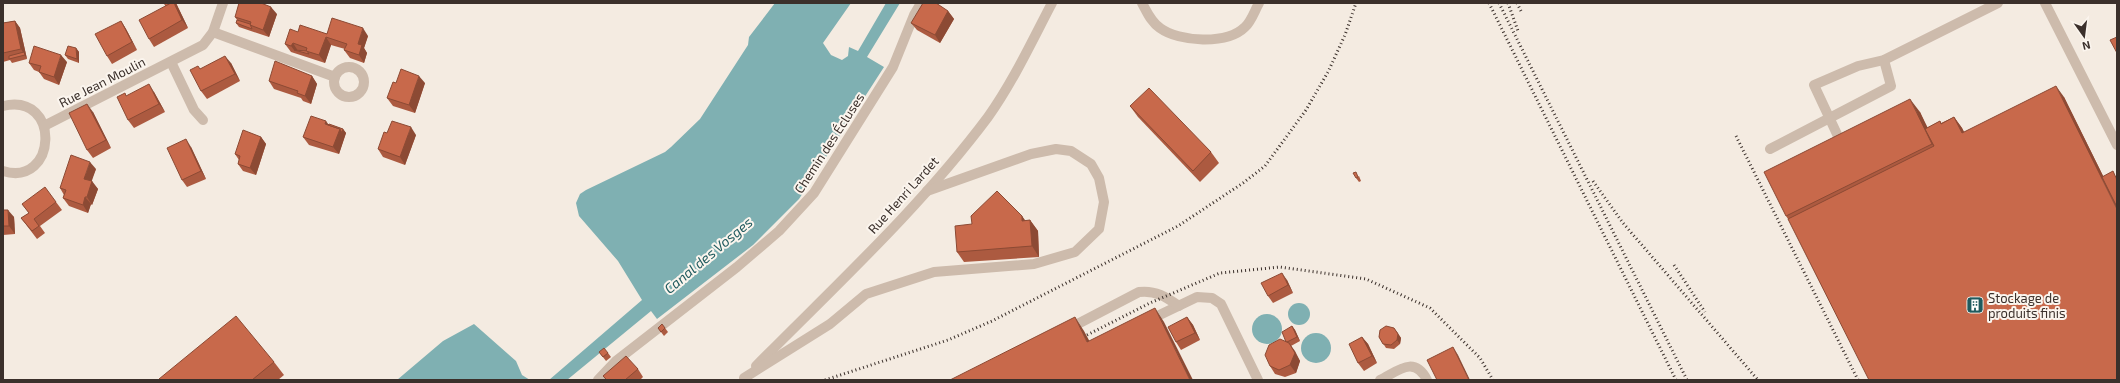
<svg xmlns="http://www.w3.org/2000/svg" width="2120" height="383" font-family="'Exo 2',sans-serif">
<style>
.water{fill:#7fb0b2}
.lines{fill:none;stroke-linecap:round;stroke-linejoin:round}
.minor{stroke:#cdbbac;stroke-width:10}
.rail{stroke:#3b302b;stroke-width:3;stroke-dasharray:1 3;stroke-linecap:butt}
.wall{fill:#ac5a40}
.shaded-wall{fill:#8c4a34}
.building{fill:#c8694b;stroke:#8c4a34}
.labels{text-anchor:middle;dominant-baseline:central;stroke-width:4;stroke-linejoin:round;paint-order:stroke}
.street-label{font-size:13px;fill:#3b302b;stroke:#fbf5ee}
.poi-label{font-size:13px;fill:#3b302b;stroke:#fbf5ee;text-anchor:start}
.water-label{font-size:14px;font-style:italic;fill:#1f5a5e;stroke:#fbf5ee}
</style>
<rect width="100%" height="100%" fill="#f4ebe1"/>
<g class="water">
<path d="M775 3H851L823 43 831 55 842 60 848 56 849 47 858 51 886 3H900L867 57 884 67 799 199 753 245 657 319 651 311 567 380H549L642 300 618 261 579 216 576 203 580 194 586 190 665 152 671 147 700 119 748 45 749 37Z"/>
<circle cx="1299" cy="314" r="11"/>
<circle cx="1267" cy="329" r="15"/>
<path d="M474 324 516 361 522 375 530 380H397L443 341Z"/>
<circle cx="1316" cy="348" r="15"/>
</g>
<g class="lines">
<g class="minor">
<path d="M1142 3C1147 12 1151 22 1160 28 1179 42 1227 45 1245 27 1251 22 1255 10 1259 3"/>
<path d="M2045 3 2117 145"/>
<path d="M213 32 335 77"/>
<path d="M171 62 194 110 203 120"/>
<circle cx="349" cy="82" r="15"/>
<path d="M3 106C62 92 57 188 3 171"/>
<path d="M44 126 203 45 213 32 223 3"/>
<path d="M1843 147 1814 85 1858 66 1884 60 1998 3"/>
<path d="M1770 149 1891 86 1884 60"/>
<path d="M1147 321 1197 297 1212 298 1221 304 1258 380"/>
<path d="M1068 329 1139 292C1156 290 1166 297 1179 306"/>
<path d="M756 366C836 285 920 208 988 117 1013 82 1032 41 1052 3"/>
<path d="M744 378 830 324 866 294 934 272 1034 264 1075 252 1099 229 1104 202 1099 178 1091 164 1071 151 1056 149 1031 154 927 191"/>
<path d="M598 380 616 361 737 267 779 231 814 193 893 67 914 15 921 3"/>
<path d="M1380 380C1398 371 1414 355 1427 380"/>
</g>
<g class="rail">
<path d="M1489 3 1676 380"/>
<path d="M1499 3 1687 380"/>
<path d="M1508 3 1518 31"/>
<path d="M1517 3 1521 11"/>
<path d="M1736 136 1858 380"/>
<path d="M1593 181 1623 223 1758 380"/>
<path d="M1674 265 1705 312"/>
<path d="M1087 335 1150 303 1220 273 1280 267 1366 279 1430 308 1480 358 1493 380"/>
<path d="M825 380 948 340 992 321 1178 226 1243 183 1265 166 1306 110 1328 72 1345 35 1356 3"/>
</g>
</g>
<g class="wall">
<path d="M176 3 188 28 154 47 149 39Z"/>
<path d="M948 11 954 19 940 43 917 30 911 23Z"/>
<path d="M277 14 269 37 239 27 236 23 237 20 235 17Z"/>
<path d="M15 21 20 28 27 59 12 63 10 60 3 62V23Z"/>
<path d="M121 21 126 29 137 50 112 64 107 56Z"/>
<path d="M298 32 368 36 364 48 367 53 364 63 350 58 344 50 345 49 331 45 325 63 291 52 285 44Z"/>
<path d="M76 48 79 52V63L68 59 65 55Z"/>
<path d="M67 62 59 85 44 79 39 72 34 70 29 63Z"/>
<path d="M231 63 240 81 207 99 201 91 200 69Z"/>
<path d="M312 76 317 84 311 104 303 101 301 98 274 89 269 81Z"/>
<path d="M396 83H425L415 113 393 106 387 98Z"/>
<path d="M154 92 165 112 134 128 128 120 127 96Z"/>
<path d="M2064 97 2103 176 2117 177 1788 219 1786 216 1920 112 1927 128 1940 121 1941 123 1954 117 1962 128 1964 132Z"/>
<path d="M1130 106 1211 152 1219 163 1200 182 1138 117Z"/>
<path d="M93 112 111 148 93 158 87 150Z"/>
<path d="M329 124 343 129 346 133 339 154 309 145 303 137Z"/>
<path d="M387 133 416 135 405 165 383 157 378 149Z"/>
<path d="M261 137 266 144 256 175 243 171 238 164 239 160 235 154Z"/>
<path d="M191 147 206 179 187 187 182 180Z"/>
<path d="M96 169 91 181 98 189 92 205 91 204 88 213 69 206 63 198 64 195 60 188Z"/>
<path d="M1359 176 1361 181 1359 182 1356 178Z"/>
<path d="M56 202 62 210 40 226 45 233 37 239 21 218 29 213 22 204Z"/>
<path d="M3 210 14 217 15 234 3 235Z"/>
<path d="M1022 216 1025 221 1030 220 1038 231 1039 257 964 262 957 252 972 224Z"/>
<path d="M1287 280 1293 293 1273 303 1268 296Z"/>
<path d="M1187 317 1193 325 1200 340 1181 350 1176 342Z"/>
<path d="M1292 326 1295 330 1300 341 1291 346 1300 361 1296 373 1285 377 1275 374 1270 366 1286 342Z"/>
<path d="M658 328H665L668 332 664 336Z"/>
<path d="M1397 332 1401 338 1400 344 1394 349 1386 348 1379 337Z"/>
<path d="M1362 337 1368 344 1377 363 1364 371 1358 363Z"/>
<path d="M599 352 608 353 611 357 606 361Z"/>
<path d="M274 362 284 375 278 380H160Z"/>
<path d="M638 369 643 377 640 380H606L603 376Z"/>
</g>
<g class="shaded-wall">
<path d="M174 3H176L188 28 182 20Z"/>
<path d="M271 7 277 14 269 37 263 30Z"/>
<path d="M948 11 954 19 940 43 935 35Z"/>
<path d="M15 21 20 28 27 59 21 49Z"/>
<path d="M121 21 126 29 137 50 132 42Z"/>
<path d="M363 28 368 36 364 48 367 53 364 63 359 55 358 44Z"/>
<path d="M326 37 331 45 325 63 319 55Z"/>
<path d="M293 43 298 51 294 50 291 46Z"/>
<path d="M76 48 79 52V63L77 59Z"/>
<path d="M61 55 67 62 59 85 54 77Z"/>
<path d="M225 56 231 63 240 81 235 74Z"/>
<path d="M312 76 317 84 311 104 305 96Z"/>
<path d="M419 76 425 83 415 113 409 105Z"/>
<path d="M149 84 154 92 165 112 159 104Z"/>
<path d="M2056 86 2064 97 2117 204V209Z"/>
<path d="M1910 99 1920 112 1942 157 1932 144Z"/>
<path d="M87 104 93 112 111 148 106 140Z"/>
<path d="M1954 117 1962 128 1970 144 1962 133Z"/>
<path d="M326 121 331 128 325 124Z"/>
<path d="M411 127 416 135 405 165 400 157Z"/>
<path d="M340 129H343L346 133 339 154 333 147Z"/>
<path d="M261 137 266 144 256 175 250 168Z"/>
<path d="M186 139 191 147 206 179 201 171Z"/>
<path d="M90 162 96 169 90 186 84 179Z"/>
<path d="M92 181 98 189 92 205 87 197Z"/>
<path d="M85 197 91 204 88 213 83 205Z"/>
<path d="M8 210 14 217 15 234 9 226Z"/>
<path d="M1022 216 1030 227 1022 221Z"/>
<path d="M1030 220 1038 231 1039 257 1032 246Z"/>
<path d="M1282 273 1287 280 1293 293 1288 285Z"/>
<path d="M1155 308 1164 322 1193 380H1190Z"/>
<path d="M1075 317 1084 331 1097 355 1087 342Z"/>
<path d="M1187 317 1193 325 1200 340 1195 333Z"/>
<path d="M1292 326 1295 330 1300 341 1297 337Z"/>
<path d="M1394 328 1401 338 1400 344 1397 340Z"/>
<path d="M1362 337 1368 344 1377 363 1372 356Z"/>
<path d="M1289 343 1295 351 1300 361 1296 373 1290 365Z"/>
<path d="M1453 347 1458 355 1470 380H1469Z"/>
</g>
<g class="building">
<path d="M164 3H171L166 6Z"/>
<path d="M171 3H174L182 20 149 39 139 20Z"/>
<path d="M239 3H261L271 7 263 30 250 25 251 22 235 17Z"/>
<path d="M923 3H936L948 11 935 35 911 23Z"/>
<path d="M332 18 363 28 358 44 362 45 359 55 344 50 347 44 326 37 319 55 306 51 307 48 293 43 291 46 285 44 290 29 298 32 300 25 327 34Z"/>
<path d="M237 20 250 24 252 29 236 23Z"/>
<path d="M15 21 21 49 3 53V23Z"/>
<path d="M121 21 132 42 107 56 95 34Z"/>
<path d="M2117 37V53L2110 40Z"/>
<path d="M34 46 61 55 54 77 39 72 41 66 29 63Z"/>
<path d="M68 46 76 48 77 59 65 55Z"/>
<path d="M294 50 307 51 309 54Z"/>
<path d="M24 52 25 55 9 59V56Z"/>
<path d="M225 56 235 74 201 91 190 70 198 66 200 69Z"/>
<path d="M275 61 312 76 305 96 297 93 298 91 269 81Z"/>
<path d="M401 69 419 76 409 105 387 98 393 82 396 83Z"/>
<path d="M149 84 159 104 128 120 117 97 125 93 126 96Z"/>
<path d="M2056 86 2117 209V380H1869L1788 219 1934 146 1925 129 1940 121 1941 124 1954 117 1962 133Z"/>
<path d="M1149 88 1211 152 1193 171 1130 106Z"/>
<path d="M1910 99 1932 144 1786 216 1764 172Z"/>
<path d="M87 104 106 140 87 150 69 113Z"/>
<path d="M311 116 326 121 325 124 340 129 333 147 303 137Z"/>
<path d="M392 121 411 127 400 157 378 149 384 132 387 133Z"/>
<path d="M329 124 343 129 342 133 340 129 328 125Z"/>
<path d="M243 130 261 137 250 168 238 164 240 156 235 154Z"/>
<path d="M186 139 201 171 182 180 167 148Z"/>
<path d="M71 155 90 162 84 179 92 181 87 197H85L83 205 63 198 66 190 60 188Z"/>
<path d="M2113 171 2117 180V207L2102 177Z"/>
<path d="M1356 172 1358 177 1356 178 1353 173Z"/>
<path d="M45 187 56 202 34 219 39 226 32 231 21 218 29 213 22 204Z"/>
<path d="M997 191 1022 216V221L1030 220 1032 246 957 252 955 226 972 224 971 216Z"/>
<path d="M3 210H8L9 226H3Z"/>
<path d="M1282 273 1288 285 1268 296 1261 283Z"/>
<path d="M1155 308 1190 380H950L1075 317 1087 342Z"/>
<path d="M236 316 274 362 252 380H160L159 379Z"/>
<path d="M1187 317 1195 333 1176 342 1168 327Z"/>
<path d="M662 324 665 328 661 332 658 328Z"/>
<path d="M1292 326 1297 337 1287 342H1286L1282 332Z"/>
<path d="M1386 326 1394 328 1398 334 1397 340 1391 345 1383 344 1379 337 1380 330Z"/>
<path d="M1362 337 1372 356 1358 363 1349 344Z"/>
<path d="M1280 339 1289 343 1295 353 1290 365 1279 370 1270 366 1265 355 1269 345Z"/>
<path d="M1453 347 1469 380H1437L1427 360Z"/>
<path d="M604 348 608 353 603 357 599 352Z"/>
<path d="M626 356 638 369 625 380H607L603 376Z"/>
</g>
<defs>
<g id="building-square" transform="scale(0.9)"><rect x="-9" y="-9" width="18" height="18" rx="4" fill="#1f5a5e" stroke="#fbf5ee"/><path d="M-4-6H4V6H1V3H-1V6H-4ZM-2.5-4.3h1.7v1.8h-1.7ZM.8-4.3h1.7v1.8H.8ZM-2.5-1h1.7V.8h-1.7ZM.8-1h1.7V.8H.8Z" fill="#fff"/></g>
</defs>
<g fill-rule="evenodd">
<use href="#building-square" x="1975" y="305"/>
</g>
<g class="labels">
<g class="street-label">
<text transform="translate(102 82) rotate(-27)">Rue Jean Moulin</text>
<text transform="translate(829 143) rotate(-57)">Chemin des Écluses</text>
<text transform="translate(903 195) rotate(-48)">Rue Henri Lardet</text>
</g>
<g class="poi-label">
<text x="1988" y="298">Stockage de<tspan x="1988" dy="15">produits finis</tspan></text>
</g>
<g class="water-label">
<text transform="translate(708 255) rotate(-40)">Canal des Vosges</text>
</g>
</g>
<rect width="2120" height="383" fill="none" stroke="#3b302b" stroke-width="8"/>
<g transform="translate(2084 36) rotate(166)" stroke="#fbf5ee" stroke-width="3" paint-order="stroke">
<path d="M0-3L7 15L0 10L-7 15Z" fill="#3b302b"/>
<text y="-6" font-size="11" font-weight="bold" text-anchor="middle" fill="#3b302b">N</text>
</g>
</svg>
